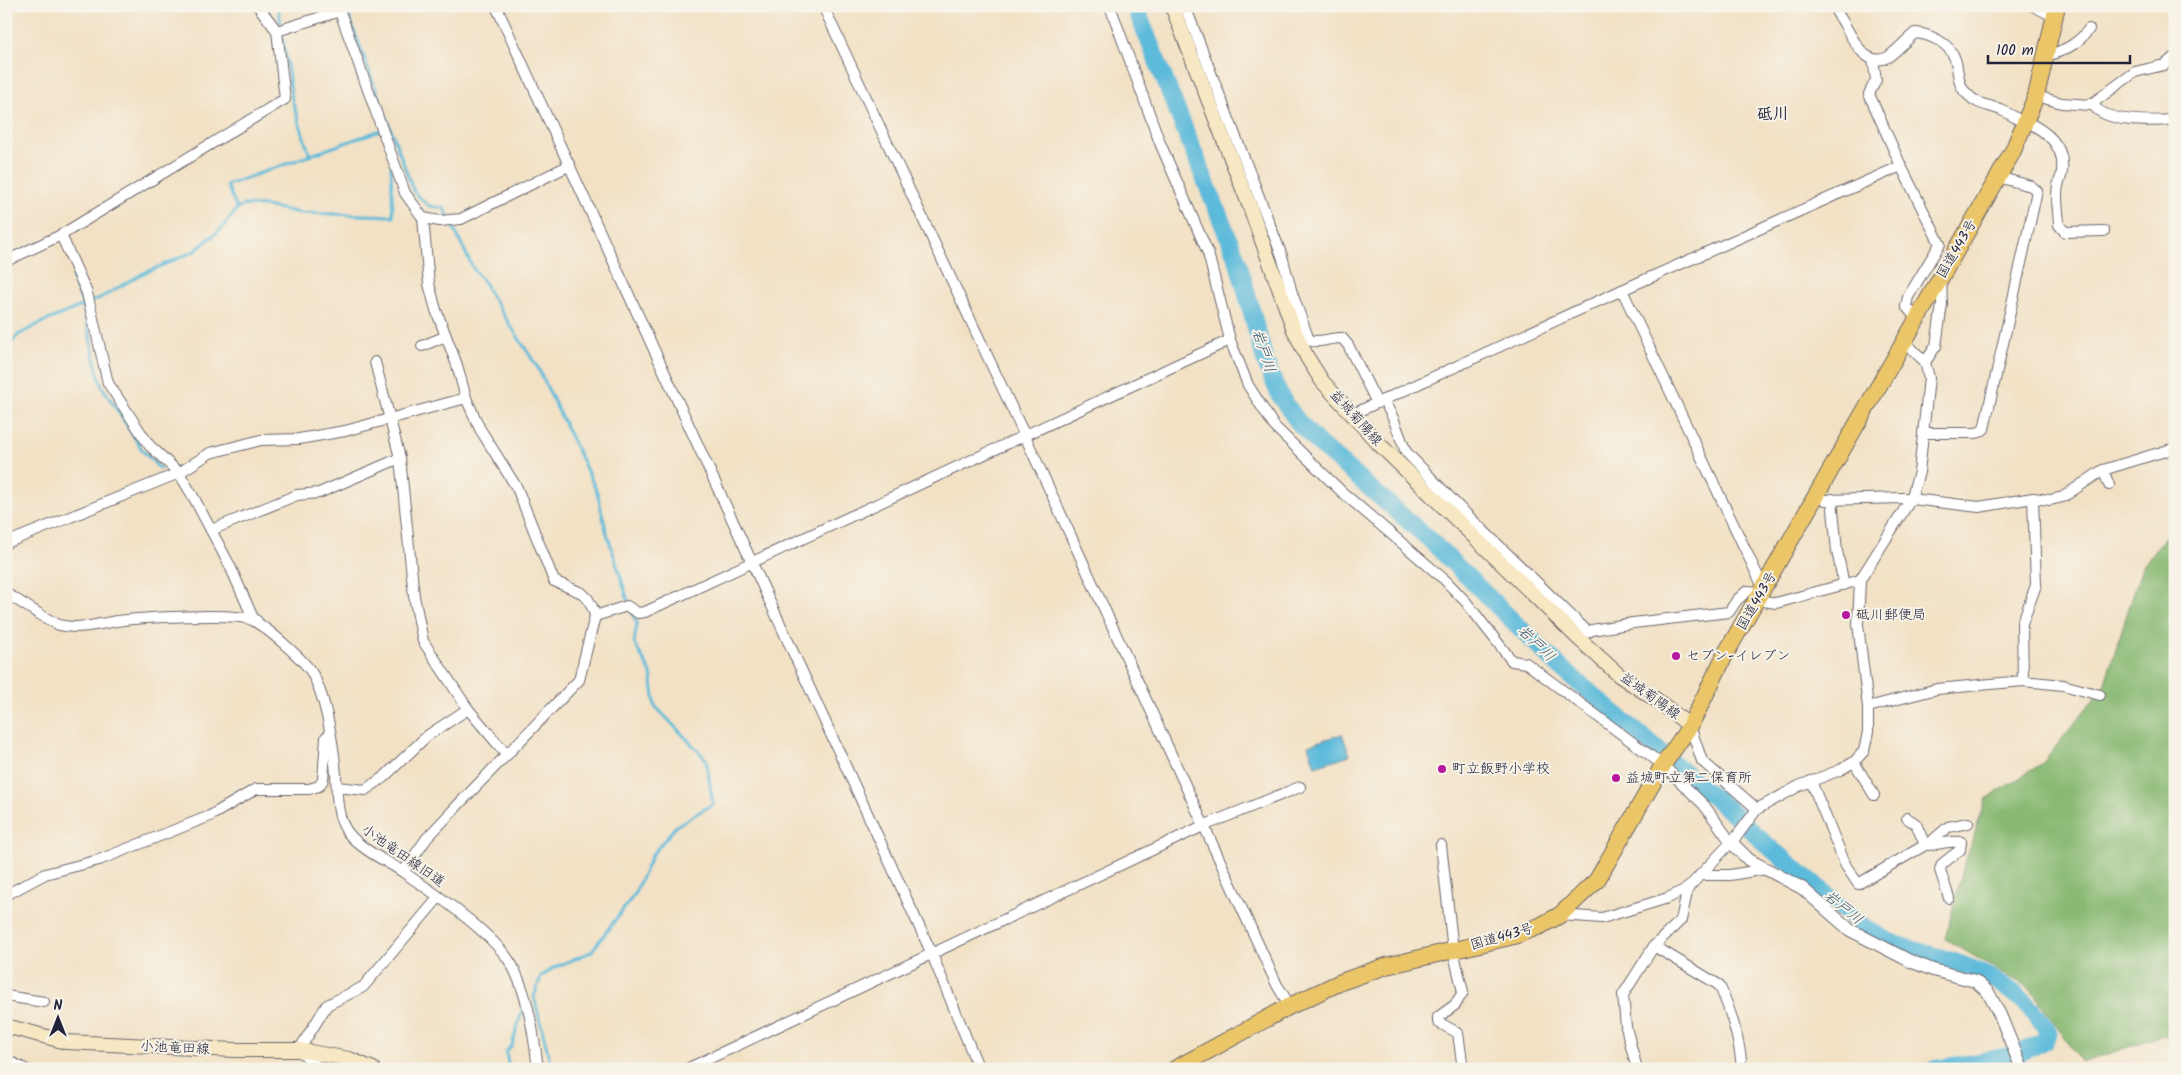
<svg xmlns="http://www.w3.org/2000/svg" width="2181" height="1075" font-family="Kalam,'Klee One',sans-serif">
<style>
.forest{fill:#89b973;stroke:#566e57}
.water{fill:#5bbada;stroke:#3e6e8a}
.lines{fill:none;stroke-linecap:round;stroke-linejoin:round}
.stream{stroke:#5bbada;stroke-width:3}
.river{stroke:#5bbada;stroke-width:18}
.minor-casing{stroke:#6b656b;stroke-width:12}
.tertiary-casing{stroke:#6b656b;stroke-width:14}
.secondary-casing{stroke:#6b656b;stroke-width:16}
.trunk-casing{stroke:#6b656b;stroke-width:18}
.minor{stroke:#fff;stroke-width:10}
.tertiary{stroke:#fff;stroke-width:12}
.secondary{stroke:#f7e8c3;stroke-width:14}
.trunk{stroke:#ebc669;stroke-width:16}
.poi-dot{fill:#b5179e;stroke:#f7f3e8;stroke-width:2}
.labels{text-anchor:middle;dominant-baseline:central;stroke-width:4;stroke-linejoin:round;paint-order:stroke}
.street-label{font-size:14px;fill:#22223b;stroke:#f7f3e8}
.poi-label{font-size:14px;fill:#22223b;stroke:#f7f3e8;text-anchor:start}
.water-label{font-size:15px;font-style:italic;fill:#365773;stroke:#f7f3e8}
.quarter-label{font-size:16px;font-weight:bold;fill:#22223b;stroke:#f7f3e8}
</style>
<rect width="100%" height="100%" fill="#f7f3e8"/>
<filter id="ink" filterUnits="userSpaceOnUse"><feTurbulence type="fractalNoise" baseFrequency=".02" numOctaves="2"/><feDisplacementMap in="SourceGraphic" scale="10" xChannelSelector="R" yChannelSelector="G"/><feConvolveMatrix kernelMatrix="1 2 1 2 8 2 1 2 1" color-interpolation-filters="sRGB"/></filter>
<filter id="wash" filterUnits="userSpaceOnUse"><feTurbulence type="fractalNoise" baseFrequency=".0096" numOctaves="4" result="noise"/><feDisplacementMap in="SourceGraphic" scale="20" xChannelSelector="R" yChannelSelector="G"/><feGaussianBlur stdDeviation="1.12" result="paint"/><feColorMatrix in="noise" values="0 0 0 0 0 0 0 0 0 0 0 0 0 0 0 0 0 1.4 0 .05"/><feComposite in="paint" operator="in"/></filter>
<g filter="url(#wash)">
<rect width="100%" height="100%" fill="#f2e1c5"/>
<path class="forest" d="M2175 524V1038L2163 1035 2082 1063 2031 989 1945 939 1963 869 1986 799 2043 763 2104 686 2142 567Z"/>
<path class="water" d="M1342 734 1350 755 1315 766 1308 745Z"/>
<g class="lines">
<g class="stream">
<path d="M278 6 281 27"/>
<path d="M345 6 414 192 429 206 444 208 474 270 486 285 488 291 538 368 597 492 606 530 629 604"/>
<path d="M283 38 292 100 310 156"/>
<path d="M237 209 227 185 381 130"/>
<path d="M72 278 83 305 99 378 103 388 143 451 160 469"/>
<path d="M6 349 18 335 41 323 100 298 142 274 195 251 222 228 237 209 244 205 265 206 301 213 393 216 391 166"/>
<path d="M509 1069 506 1052 512 1045 523 1008"/>
<path d="M552 1069 534 997 541 977 553 968 591 952 634 895 652 855 676 826 713 804 706 759 655 706 651 673 634 643 637 623 632 613"/>
</g>
<path class="river" d="M1135 6 1238 262 1266 364 1280 396 1298 422 1320 445 1429 539 1561 668 1744 823C1768 849 1797 869 1824 892 1843 909 1862 928 1884 939 1899 947 1918 951 1935 956 1981 969 2023 989 2048 1032L2045 1040C2012 1061 1972 1062 1935 1069"/>
</g>
</g>
<g filter="url(#ink)">
<g class="lines">
<g class="minor-casing">
<g id="minor">
<path d="M258 6 277 31"/>
<path d="M338 6 405 193 423 218 429 284 436 310 457 365 466 398 480 429 517 488 554 581 582 593 588 599 593 609 595 616 579 680 458 805 427 838 403 872"/>
<path d="M496 6 931 952 979 1069"/>
<path d="M823 6 1024 434 1277 985 1290 1006"/>
<path d="M1110 6 1160 143 1208 253 1230 340 1248 385 1274 426 1342 492 1445 580 1466 602 1512 661 1526 663 1663 765 1704 805 1730 841"/>
<path d="M1185 6 1282 256 1292 293 1309 340C1319 344 1331 337 1342 338L1348 345 1377 403"/>
<path d="M2033 6 2055 17"/>
<path d="M1837 13C1849 27 1861 71 1888 57 1897 51 1906 40 1915 33 1929 34 1950 43 1955 59 1959 71 1957 85 1967 94 1979 106 1987 104 2001 110 2009 113 2017 119 2024 123"/>
<path d="M2046 56C2064 51 2078 44 2089 29"/>
<path d="M2036 96 2062 103 2090 105 2135 72 2164 65 2175 57"/>
<path d="M2092 103C2102 124 2155 121 2175 120"/>
<path d="M2025 121C2046 131 2065 145 2062 171 2062 176 2059 181 2058 186 2055 198 2059 213 2059 225L2065 232 2104 231"/>
<path d="M1901 166 1940 244 1908 297 1906 306 1917 319"/>
<path d="M423 218 440 221 461 219 570 165"/>
<path d="M61 235 87 293 108 383 149 445 179 473 194 498 230 566 253 618 257 621"/>
<path d="M6 261 61 235 285 99 277 31 340 11"/>
<path d="M1622 290 1764 589"/>
<path d="M422 346 446 336"/>
<path d="M375 362 400 458 414 596 423 641 468 709 507 755"/>
<path d="M1925 362 1936 346 1942 304 1941 280"/>
<path d="M1384 401 1393 418 1406 452 1458 506 1588 632"/>
<path d="M1353 414 1622 290 1901 166 1869 94 1876 80 1873 59"/>
<path d="M1923 433H1975L1980 432 1984 429 2037 191 2031 186 1998 177"/>
<path d="M2103 470 2109 485"/>
<path d="M1816 497 1825 500 1904 498 1979 507 2033 498 2050 500 2063 497 2103 470 2175 448"/>
<path d="M1832 499 1837 551 1844 585"/>
<path d="M211 530 297 495 319 493 400 458"/>
<path d="M6 543 179 473 210 453 261 440 299 439 345 431 466 398"/>
<path d="M6 593C19 601 47 620 59 625 78 630 99 624 117 621 138 618 237 612 252 620 265 626 307 662 313 675 326 698 334 748 336 775 337 794 336 819 349 834 364 852 388 861 406 874 436 894 499 937 514 969 529 999 534 1036 538 1069"/>
<path d="M1758 600 1776 603 1860 580"/>
<path d="M595 616 627 606 638 613 645 612 1230 340"/>
<path d="M1583 635 1592 630 1633 623 1729 612 1737 600 1747 591 1762 592"/>
<path d="M2023 681 2022 624 2036 585 2033 498"/>
<path d="M1868 707 1937 689 2023 681 2063 685 2100 695"/>
<path d="M1690 726 1702 761 1757 809"/>
<path d="M1854 762 1874 795"/>
<path d="M1811 781 1846 866 1858 884 1932 841 1948 827 1968 823"/>
<path d="M337 787 365 790 384 777 427 736 468 709"/>
<path d="M1907 818 1916 824 1925 845C1937 845 1951 840 1961 842L1960 850 1942 864 1940 870 1949 898"/>
<path d="M1441 845 1453 950 1463 992 1455 1005 1438 1017V1022L1458 1033 1463 1069"/>
<path d="M1700 875H1730L1766 869"/>
<path d="M6 895 45 874 99 860 210 816 256 789H309L319 786 323 780 326 737"/>
<path d="M1560 915 1602 918 1668 898 1688 888 1737 836 1757 809 1799 786 1840 770 1854 762 1864 751 1868 732V707L1858 624 1860 580 1911 499 1919 472 1929 378 1925 362 1904 341"/>
<path d="M1654 946 1719 985C1731 1010 1740 1042 1742 1069"/>
<path d="M6 996 44 1002"/>
<path d="M6 1060 25 1069"/>
<path d="M320 1069 299 1050 327 1005 363 987 439 897"/>
<path d="M687 1069 1203 826 1300 787"/>
<path d="M1637 1069 1626 1027 1623 995 1654 946 1681 920 1688 888"/>
</g>
</g>
<g class="tertiary-casing">
<path id="tertiary" d="M1730 841 1749 860 1802 888 1850 930 1910 961 1933 970 1975 981 1988 992 2000 1015 2022 1069"/>
</g>
<g class="secondary-casing">
<g id="secondary">
<path d="M1172 6 1250 207 1294 330 1307 357 1322 381 1378 443 1578 638 1620 676 1658 701 1690 726"/>
<path d="M6 1026 66 1042 235 1050H299L349 1059 373 1069"/>
</g>
</g>
<g class="trunk-casing">
<path id="trunk" d="M1175 1069 1290 1006 1341 982 1386 966 1514 936 1540 926 1560 915 1597 880 1663 765 1690 726 1726 653 2012 153 2036 96 2057 6"/>
</g>
<use href="#minor" class="minor"/>
<use href="#tertiary" class="tertiary"/>
<use href="#secondary" class="secondary"/>
<use href="#trunk" class="trunk"/>
</g>
</g>
<g class="poi-dot">
<circle cx="1846" cy="615" r="5"/>
<circle cx="1676" cy="656" r="5"/>
<circle cx="1442" cy="769" r="5"/>
<circle cx="1616" cy="778" r="5"/>
</g>
<g class="labels">
<g class="street-label">
<text transform="translate(1957 249) rotate(-60)">国道443号</text>
<text transform="translate(1356 418) rotate(48)">益城菊陽線</text>
<text transform="translate(1757 601) rotate(-60)">国道443号</text>
<text transform="translate(1650 696) rotate(36)">益城菊陽線</text>
<text transform="translate(403 856) rotate(35)">小池竜田線旧道</text>
<text transform="translate(1502 937) rotate(-16)">国道443号</text>
<text transform="translate(175 1048) rotate(3)">小池竜田線</text>
</g>
<g class="poi-label">
<text x="1856" y="615">砥川郵便局</text>
<text x="1686" y="656">セブン-イレブン</text>
<text x="1452" y="769">町立飯野小学校</text>
<text x="1626" y="778">益城町立第二保育所</text>
</g>
<g class="water-label">
<text transform="translate(1263 351) rotate(72)">岩戸川</text>
<text transform="translate(1536 644) rotate(44)">岩戸川</text>
<text transform="translate(1843 908) rotate(39)">岩戸川</text>
</g>
<g class="quarter-label">
<text x="1773" y="114">砥川</text>
</g>
</g>
<rect width="2181" height="1075" fill="none" stroke="#f7f3e8" stroke-width="25"/>
<g transform="translate(58 1018)" stroke="#f7f3e8" stroke-width="4" paint-order="stroke">
<path d="M0-4L9 19L0 12L-9 19Z" fill="#22223b"/>
<text y="-8" font-size="14" font-weight="bold" text-anchor="middle" fill="#22223b">N</text>
</g>
<path d="M1988 55v8h142v-8" fill="none" stroke="#22223b" stroke-width="2.5"/>
<text x="1996" y="55" font-size="15" fill="#22223b" stroke="#f7f3e8" stroke-width="4" paint-order="stroke">100 m</text>
</svg>
